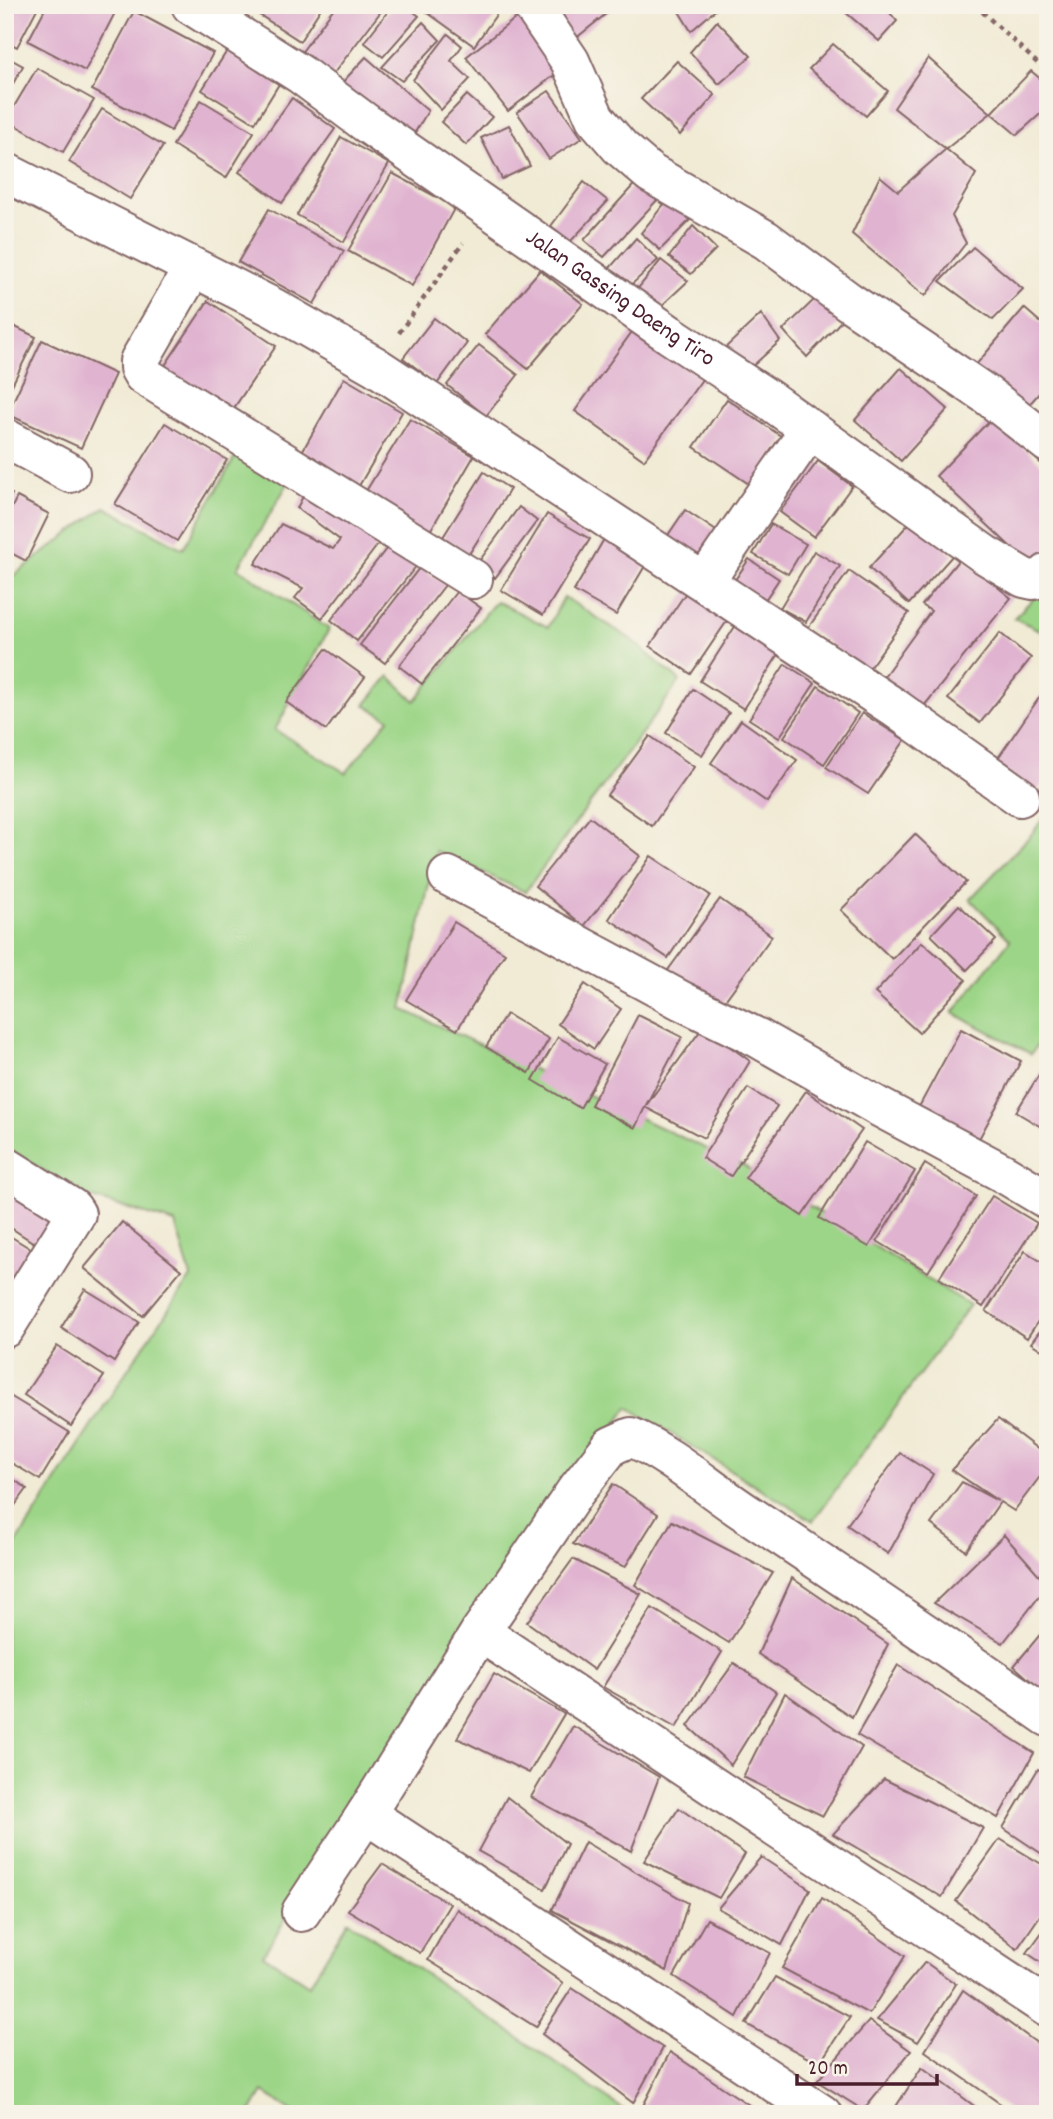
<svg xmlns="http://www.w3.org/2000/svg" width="1053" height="2119" font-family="Dekko,sans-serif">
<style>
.green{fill:#9cd587;stroke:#737a59;stroke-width:2}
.building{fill:#e0b3d0}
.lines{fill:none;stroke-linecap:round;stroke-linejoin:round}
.minor-casing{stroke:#846666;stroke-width:42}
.path{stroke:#846666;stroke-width:4.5;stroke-dasharray:5 5;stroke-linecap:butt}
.minor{stroke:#fff;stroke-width:38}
.labels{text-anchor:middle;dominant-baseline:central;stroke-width:7;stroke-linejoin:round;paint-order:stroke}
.street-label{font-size:24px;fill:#4a1f2b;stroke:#f7f3e8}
</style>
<rect width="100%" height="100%" fill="#f7f3e8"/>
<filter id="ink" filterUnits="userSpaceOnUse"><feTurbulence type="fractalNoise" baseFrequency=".0143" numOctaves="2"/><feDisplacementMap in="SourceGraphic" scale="14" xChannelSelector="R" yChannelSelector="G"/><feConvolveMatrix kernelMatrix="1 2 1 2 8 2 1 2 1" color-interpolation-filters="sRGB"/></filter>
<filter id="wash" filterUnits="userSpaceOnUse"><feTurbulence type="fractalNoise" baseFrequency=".00686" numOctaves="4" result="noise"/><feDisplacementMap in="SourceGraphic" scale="28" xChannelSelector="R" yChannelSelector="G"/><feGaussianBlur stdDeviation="1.57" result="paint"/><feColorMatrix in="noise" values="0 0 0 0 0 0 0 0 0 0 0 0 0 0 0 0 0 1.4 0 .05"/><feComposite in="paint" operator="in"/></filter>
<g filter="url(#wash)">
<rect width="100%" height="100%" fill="#f1ebd5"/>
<g class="green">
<path d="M242 445 290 480 238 568 329 629 275 730 346 773 389 719 365 705 389 676 415 701 496 601 548 627 564 597 629 638 680 681 525 892 436 851 402 1009 744 1166 970 1305 813 1521 628 1407 387 1758 263 1955 309 1985 348 1921 630 2114H297L263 2092 250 2114H5V1561L126 1372 191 1277 175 1223 83 1195 5 1147V582L105 507 183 549Z"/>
<path d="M1048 584V634L1014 618Z"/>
<path d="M1048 812V1030L1031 1054 953 1013 1010 940 970 899 1030 836Z"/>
</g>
<g id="blocks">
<g class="building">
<path d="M5 5H39L17 47 5 41Z"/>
<path d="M47 5H119L85 71 28 41Z"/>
<path d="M244 5H323L300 41Z"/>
<path d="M336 5H375L382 10 324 86 293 64Z"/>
<path d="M393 5H405L419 16 383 57 364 42Z"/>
<path d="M417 5H503L474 46Z"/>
<path d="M539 5H617L570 43Z"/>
<path d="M675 5H721L691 31Z"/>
<path d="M837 5H883L897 21 879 41Z"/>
<path d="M134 11 213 53 171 131 92 90Z"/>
<path d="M520 15 562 69 508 111 466 57Z"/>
<path d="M717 21 751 56 719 84 690 52Z"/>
<path d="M423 22 440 40 402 81 382 67Z"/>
<path d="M448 34 462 46 451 61 470 79 441 110 413 80Z"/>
<path d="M833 44 888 91 866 116 809 69Z"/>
<path d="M227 51 279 84 255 123 202 90Z"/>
<path d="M5 56 23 66 5 98Z"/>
<path d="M366 57 428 111 409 142 339 86Z"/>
<path d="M928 58 991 113 946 149 976 174 952 216 966 243 925 296 852 234 880 176 898 191 946 149 894 108Z"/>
<path d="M677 61 715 95 680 135 641 99Z"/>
<path d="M37 68 94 100 63 152 6 120Z"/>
<path d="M1031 71 1048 85V107L1017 135 991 113Z"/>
<path d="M549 91 582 138 549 159 517 112Z"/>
<path d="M467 95 492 117 466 145 441 122Z"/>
<path d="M292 98 335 129 282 203 239 172Z"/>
<path d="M201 100 254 132 226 178 173 145Z"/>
<path d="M102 109 163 146 130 199 69 162Z"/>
<path d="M509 125 530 166 502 179 481 138Z"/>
<path d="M341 137 389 164 344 242 297 215Z"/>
<path d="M392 173 455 207 412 286 348 251Z"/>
<path d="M640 178 660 197 604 257 584 240Z"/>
<path d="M584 182 608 201 571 241 551 226Z"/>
<path d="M669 198 691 219 660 250 641 233Z"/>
<path d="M269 209 344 251 314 304 238 262Z"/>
<path d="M693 226 716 249 691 274 669 257Z"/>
<path d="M636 238 658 260 629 287 609 269Z"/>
<path d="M973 247 1023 289 993 320 940 281Z"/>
<path d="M661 260 688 281 657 310 635 292Z"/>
<path d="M540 270 583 304 528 369 485 334Z"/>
<path d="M820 294 846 316 807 357 783 330Z"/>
<path d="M208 301 276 346 225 421 158 376Z"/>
<path d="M1024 308 1048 329V383L1020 415 970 372Z"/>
<path d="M761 314 780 341 746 372 724 349Z"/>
<path d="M434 318 467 343 437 384 403 358Z"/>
<path d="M5 322 36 337 5 399Z"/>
<path d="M634 329 703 378 644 460 575 411Z"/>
<path d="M42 340 115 374 81 448 7 414Z"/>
<path d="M479 345 518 375 486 416 447 385Z"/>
<path d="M901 368 948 409 901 461 855 420Z"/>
<path d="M344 378 402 412 356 491 363 496 410 419 474 456 423 543 380 542 322 618 295 598 303 588 255 564 281 524 333 549 340 540 297 508 314 475 295 464Z"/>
<path d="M727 399 785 439 752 486 694 447Z"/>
<path d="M992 418 1048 470V549L1031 566 936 476Z"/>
<path d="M165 423 227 460 177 541 115 504Z"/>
<path d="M818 461 852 486 814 537 780 512Z"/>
<path d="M484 472 510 489 469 554 443 537Z"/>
<path d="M5 491 12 494 5 508Z"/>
<path d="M17 497 49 514 26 561 5 550V521Z"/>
<path d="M519 507 537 521 495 578 477 564Z"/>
<path d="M685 510 728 539 703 576 660 547Z"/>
<path d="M547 514 590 539 543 615 501 590Z"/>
<path d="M913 519 953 555 909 604 869 568Z"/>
<path d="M771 524 806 544 788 574 753 554Z"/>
<path d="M607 534 649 559 616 615 574 591Z"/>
<path d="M390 544 417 565 357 641 331 620Z"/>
<path d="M814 551 840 566 806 622 780 608Z"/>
<path d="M961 557 1011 598 920 711 882 679 931 611 922 605Z"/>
<path d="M749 559 779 579 761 606 731 586Z"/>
<path d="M420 567 445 585 385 663 360 645Z"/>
<path d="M849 571 909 613 867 671 808 628Z"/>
<path d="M689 588 731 615 691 674 650 646Z"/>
<path d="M457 591 481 608 422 684 399 666Z"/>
<path d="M736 625 780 652 744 709 700 681Z"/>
<path d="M1000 633 1031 658 980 723 948 699Z"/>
<path d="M326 649 365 677 326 730 286 702Z"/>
<path d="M785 664 815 683 779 738 749 719Z"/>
<path d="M818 686 858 713 824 764 784 737Z"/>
<path d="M693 689 729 713 702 755 666 733Z"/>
<path d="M1043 692 1048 695V776L1037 792 994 764Z"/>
<path d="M862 713 905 740 868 794 826 767Z"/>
<path d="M741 720 797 760 767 802 711 763Z"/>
<path d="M650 736 694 767 652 826 607 795Z"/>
<path d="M590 817 640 856 584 926 535 886Z"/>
<path d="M915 834 966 882 892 959 841 910Z"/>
<path d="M651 856 710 895 668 958 609 919Z"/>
<path d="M720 899 772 936 715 1014 663 977Z"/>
<path d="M959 905 996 940 967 970 931 935Z"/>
<path d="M454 922 505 953 457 1030 406 1000Z"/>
<path d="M922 942 966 980 919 1033 875 993Z"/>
<path d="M585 984 621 1009 594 1049 558 1024Z"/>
<path d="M506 1014 549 1039 529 1073 486 1047Z"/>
<path d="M638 1015 682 1037 645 1107 703 1027 750 1061 704 1138 645 1107 635 1128 591 1105Z"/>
<path d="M961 1029 1021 1061 973 1150 913 1118Z"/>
<path d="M558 1037 605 1064 580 1108 533 1080Z"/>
<path d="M1048 1060V1131L1016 1112Z"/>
<path d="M748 1088 777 1106 731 1176 702 1158Z"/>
<path d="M806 1091 862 1130 802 1216 745 1178Z"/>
<path d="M865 1142 915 1171 869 1247 819 1218Z"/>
<path d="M925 1164 976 1196 928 1272 877 1241Z"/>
<path d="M5 1174 65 1213 42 1248 5 1224Z"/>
<path d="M992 1196 1037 1223 983 1307 939 1278Z"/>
<path d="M122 1222 181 1270 143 1316 84 1268Z"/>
<path d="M5 1233 36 1252 5 1297Z"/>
<path d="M1025 1251 1048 1266V1306L1027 1338 986 1311Z"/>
<path d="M85 1289 139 1322 114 1362 61 1328Z"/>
<path d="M1048 1320V1354L1031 1343Z"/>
<path d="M57 1346 104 1376 71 1426 24 1395Z"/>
<path d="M5 1393 69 1432 40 1480 5 1459Z"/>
<path d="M998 1419 1048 1457V1466L1014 1511 1000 1502 966 1551 931 1524 962 1482 998 1501 952 1470Z"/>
<path d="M900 1453 933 1474 888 1554 847 1525Z"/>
<path d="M5 1473 27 1489 5 1519Z"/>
<path d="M613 1484 658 1514 625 1567 573 1544Z"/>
<path d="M672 1521 773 1573 729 1643 635 1585Z"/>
<path d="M1004 1535 1048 1585 1003 1643 934 1603Z"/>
<path d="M573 1559 641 1594 594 1670 527 1622Z"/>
<path d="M792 1578 888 1644 852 1717 758 1654Z"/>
<path d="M652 1608 722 1652 676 1728 603 1687Z"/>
<path d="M1048 1625V1696L1014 1666Z"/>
<path d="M734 1663 776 1692 731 1765 688 1726Z"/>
<path d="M898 1665 1034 1753 998 1818 857 1735Z"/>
<path d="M494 1674 564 1714 529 1773 457 1738Z"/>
<path d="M785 1693 862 1747 823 1816 743 1777Z"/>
<path d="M573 1726 659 1777 631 1851 531 1797Z"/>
<path d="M1038 1769 1048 1775V1858L1003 1828Z"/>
<path d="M884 1779 983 1828 942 1897 833 1834Z"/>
<path d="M507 1797 567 1844 545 1889 478 1851Z"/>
<path d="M679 1808 745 1854 719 1898 644 1861Z"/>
<path d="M1000 1839 1048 1868V1904L1017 1949 956 1901Z"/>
<path d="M585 1842 688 1903 667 1971 552 1910Z"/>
<path d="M761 1857 810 1889 782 1945 718 1908Z"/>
<path d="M382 1864 450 1904 420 1953 348 1910Z"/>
<path d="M822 1898 905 1956 869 2014 782 1968Z"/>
<path d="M457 1909 563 1983 536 2027 428 1960Z"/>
<path d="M707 1919 770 1953 737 2017 674 1976Z"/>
<path d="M1048 1924V1967L1027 1953Z"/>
<path d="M925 1962 956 1984 918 2042 877 2020Z"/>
<path d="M775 1977 850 2017 819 2064 746 2024Z"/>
<path d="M572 1988 663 2048 633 2103 542 2034Z"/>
<path d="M963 1990 1048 2051V2096L1038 2114H1015L925 2051Z"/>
<path d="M869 2021 911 2051 863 2110 817 2081Z"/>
<path d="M670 2052 737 2097 763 2114H651L642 2108Z"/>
<path d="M922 2067 985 2114H891Z"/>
</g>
</g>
</g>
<g filter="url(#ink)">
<use href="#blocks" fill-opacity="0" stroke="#846666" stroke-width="2"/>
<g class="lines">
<g class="minor-casing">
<g id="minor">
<path id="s1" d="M191 5 300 74 366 123 669 334 768 399 984 554 1024 578 1033 580 1042 578 1048 573"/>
<path d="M532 5 570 61 595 118 620 147 650 173 766 240 848 301 987 395 1048 443"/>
<path d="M5 172 274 308 375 366 892 706 1020 797"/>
<path d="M193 268 139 361V368L143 375 473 579"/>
<path d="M5 438 70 473"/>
<path d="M705 581 810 429"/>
<path d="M448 876 549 929 682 1001 758 1038 877 1106 1003 1173 1048 1200"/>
<path d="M5 1166 72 1208 76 1214 5 1328"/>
<path d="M480 1632 1048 2008"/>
<path d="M301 1912 366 1814"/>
<path d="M822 2114 366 1814 480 1632 575 1492 611 1446 631 1437C675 1457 710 1490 751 1516 851 1582 949 1649 1048 1717"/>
</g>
</g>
<g class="path">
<path d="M975 5 1048 73"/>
<path d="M399 333 463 243"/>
</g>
<use href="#minor" class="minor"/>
</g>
</g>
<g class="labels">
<g class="street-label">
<text stroke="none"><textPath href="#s1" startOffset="520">Jalan Gassing Daeng Tiro</textPath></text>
</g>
</g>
<rect width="1053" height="2119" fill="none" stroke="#f7f3e8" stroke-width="28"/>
<path d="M797 2074v10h140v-10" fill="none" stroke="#4a1f2b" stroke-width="3.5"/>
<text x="808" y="2074" font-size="21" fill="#4a1f2b" stroke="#f7f3e8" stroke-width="5" paint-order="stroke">20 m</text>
</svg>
